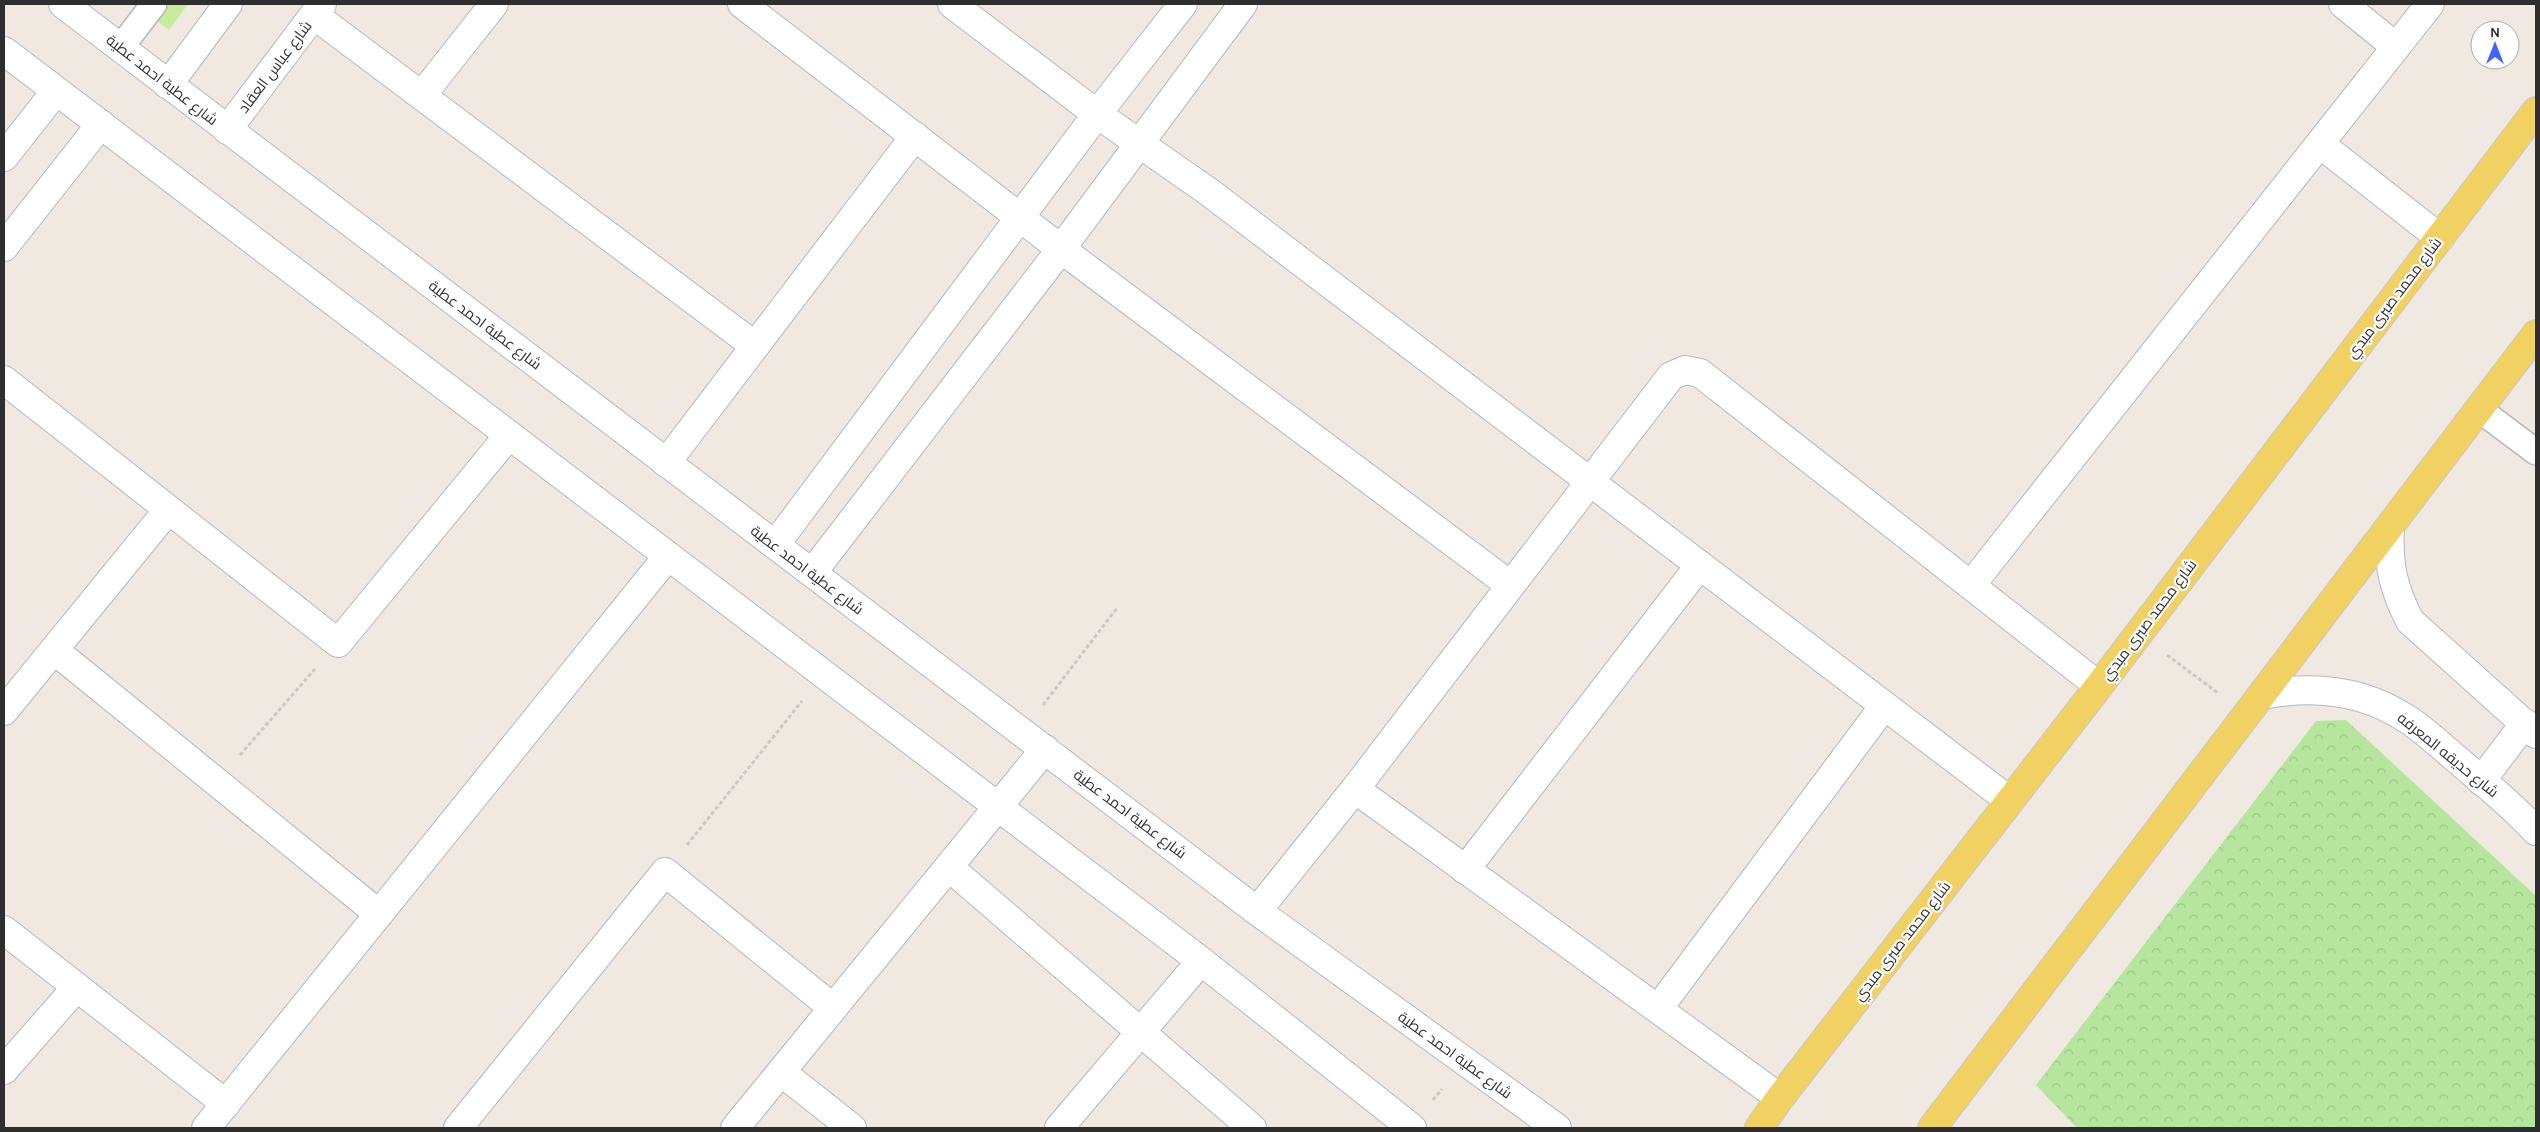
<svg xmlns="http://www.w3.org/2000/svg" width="2540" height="1132" font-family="Karla,Cairo,sans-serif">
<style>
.park{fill:url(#park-crowns)}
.pitch{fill:#c9ec9a}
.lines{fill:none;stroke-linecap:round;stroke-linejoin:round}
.lane-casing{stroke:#b4b7c1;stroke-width:28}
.street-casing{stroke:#b4b7c1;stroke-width:30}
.secondary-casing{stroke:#b4b7c1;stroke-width:30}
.primary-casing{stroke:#c9c9c9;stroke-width:30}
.path{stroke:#c9c9c9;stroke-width:3;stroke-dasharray:4 2.5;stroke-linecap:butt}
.lane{stroke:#fff;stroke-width:25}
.street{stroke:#fff;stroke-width:28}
.secondary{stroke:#fff;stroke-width:28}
.primary{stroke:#f2d163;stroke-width:28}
.labels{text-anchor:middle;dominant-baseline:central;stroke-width:4.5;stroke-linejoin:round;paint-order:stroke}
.street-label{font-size:15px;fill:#2e2e2e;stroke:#fff}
</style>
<defs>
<pattern id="park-crowns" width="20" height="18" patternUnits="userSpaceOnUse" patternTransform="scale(1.25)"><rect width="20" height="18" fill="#b6e59e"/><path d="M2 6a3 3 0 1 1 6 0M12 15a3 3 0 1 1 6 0" fill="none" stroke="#9dc588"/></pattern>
</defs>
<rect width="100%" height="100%" fill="#efe9e1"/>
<path class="park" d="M2346 720 2536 896V1128H2077L2036 1085 2316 721Z"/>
<path class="pitch" d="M135 4H188L169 30Z"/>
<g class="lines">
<g class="lane-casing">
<g id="lane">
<path d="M121 47 154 4"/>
<path d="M2480 410 2536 452"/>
</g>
</g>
<g class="street-casing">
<g id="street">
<path d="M742 4 1061 249 1510 585"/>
<path d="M952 4 1097 114 1209 192 2010 801"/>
<path d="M2343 4 2396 47"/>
<path d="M314 15 755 346"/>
<path d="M168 85 228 4"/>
<path d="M422 95 494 4"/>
<path d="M227 130 322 4"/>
<path d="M2320 144 2440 238"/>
<path d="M4 157 56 91"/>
<path d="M4 247 101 124"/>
<path d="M4 380 338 643 509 435"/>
<path d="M666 463 915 136"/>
<path d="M775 545 1097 114 1183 4"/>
<path d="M812 573 1061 249 1243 4"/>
<path d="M1971 585 2430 4"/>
<path d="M54 650 379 914"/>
<path d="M4 711 168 510"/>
<path d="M1355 789 1780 1098"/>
<path d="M949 867 1252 1128"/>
<path d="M1465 870 1700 565"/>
<path d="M1257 911 1355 789 1671 376 1685 370 1700 373 2099 686"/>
<path d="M4 930 226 1104"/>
<path d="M1658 1009 1884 706"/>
<path d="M4 1070 76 988"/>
<path d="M781 1072 852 1128"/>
<path d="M206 1128 668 556"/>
<path d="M458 1128 665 872 833 1008"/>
<path d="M735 1128 1045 749"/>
<path d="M1059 1128 1201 961"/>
</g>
</g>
<g class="secondary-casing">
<g id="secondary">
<path d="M63 4 1257 911 1557 1128"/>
<path d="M4 51 1201 961 1412 1128"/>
<path d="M2390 528C2388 565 2393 588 2410 621L2536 734"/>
<path d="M2262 695C2313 685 2363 690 2407 719 2426 731 2443 748 2460 762 2486 784 2513 806 2536 831"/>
<path d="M2481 781 2525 723"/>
</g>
</g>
<g class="primary-casing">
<g id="primary">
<path d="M1759 1128 1780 1098 2099 686 2536 111"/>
<path d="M1932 1128 2536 334"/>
</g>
</g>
<g class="path">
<path d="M2167 655 2218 693"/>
<path d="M1043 705 1117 608"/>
<path d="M240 755 315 669"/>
<path d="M687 845 802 701"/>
<path d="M1433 1100 1442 1089"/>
</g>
<use href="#lane" class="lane"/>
<use href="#street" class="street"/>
<use href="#secondary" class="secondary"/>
<use href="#primary" class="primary"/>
</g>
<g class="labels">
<g class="street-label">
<text transform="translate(275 67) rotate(-53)">شارع عباس العقاد</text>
<text transform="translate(162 80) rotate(38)">شارع عطية احمد عطية</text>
<text transform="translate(2394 298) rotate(-53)">شارع محمد صبرى مبدي</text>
<text transform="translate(485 325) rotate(37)">شارع عطية احمد عطية</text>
<text transform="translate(807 570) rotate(37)">شارع عطية احمد عطية</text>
<text transform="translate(2149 620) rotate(-53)">شارع محمد صبرى مبدي</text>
<text transform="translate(2448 755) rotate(39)">شارع حديقه المعرفه</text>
<text transform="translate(1130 814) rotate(37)">شارع عطية احمد عطية</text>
<text transform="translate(1902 941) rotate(-52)">شارع محمد صبرى مبدي</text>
<text transform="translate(1455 1055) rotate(36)">شارع عطية احمد عطية</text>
</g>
</g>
<rect width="2540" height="1132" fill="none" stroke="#2e2e2e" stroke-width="10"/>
<g transform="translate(2495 45)"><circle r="24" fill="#ffffff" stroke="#ababab"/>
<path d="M0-4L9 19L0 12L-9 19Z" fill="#4264fb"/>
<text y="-8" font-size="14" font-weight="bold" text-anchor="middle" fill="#2e2e2e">N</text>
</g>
</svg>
